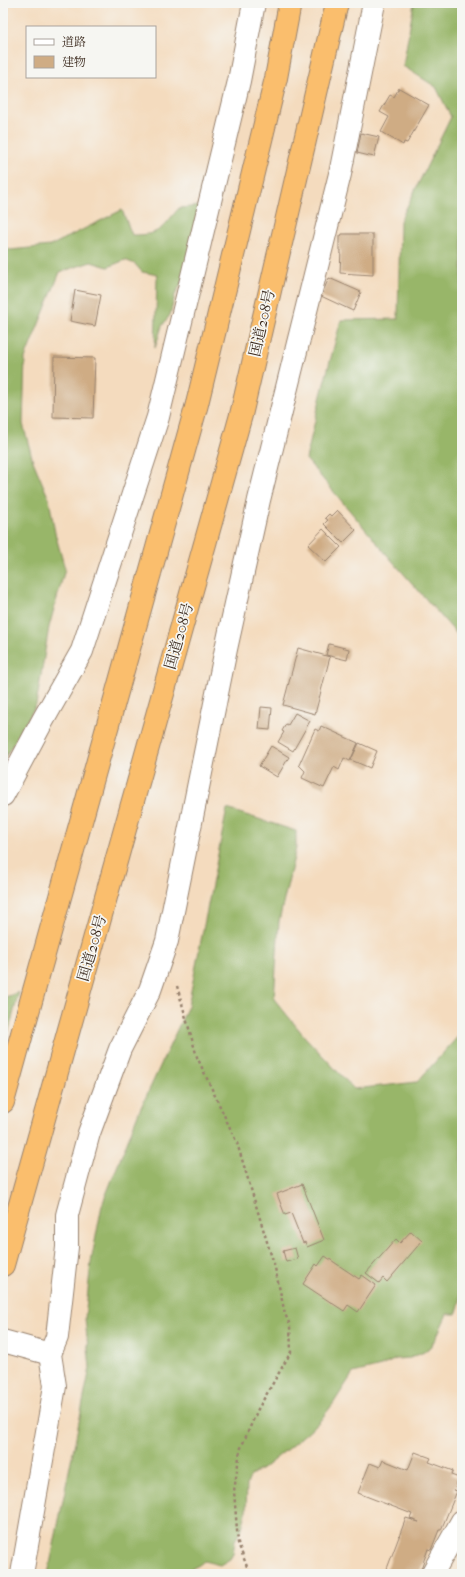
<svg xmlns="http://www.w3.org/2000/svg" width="465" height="1577" font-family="'IM FELL French Canon','Noto Serif JP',serif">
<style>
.forest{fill:#98b669;stroke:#6a7044}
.building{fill:#cfac84}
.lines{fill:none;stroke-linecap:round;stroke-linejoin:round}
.minor-casing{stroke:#98826e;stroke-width:24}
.trunk-casing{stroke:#98826e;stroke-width:24}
.path{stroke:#98826e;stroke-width:2.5;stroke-dasharray:3 3;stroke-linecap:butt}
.minor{stroke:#fff;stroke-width:22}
.trunk{stroke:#fabe6d;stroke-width:22}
.labels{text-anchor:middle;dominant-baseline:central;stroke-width:3.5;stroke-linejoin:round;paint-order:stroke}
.street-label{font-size:15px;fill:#3b2a1e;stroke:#f6f6f2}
</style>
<rect width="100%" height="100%" fill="#f6f6f2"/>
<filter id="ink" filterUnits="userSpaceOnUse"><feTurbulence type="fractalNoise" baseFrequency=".025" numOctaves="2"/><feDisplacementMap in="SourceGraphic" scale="8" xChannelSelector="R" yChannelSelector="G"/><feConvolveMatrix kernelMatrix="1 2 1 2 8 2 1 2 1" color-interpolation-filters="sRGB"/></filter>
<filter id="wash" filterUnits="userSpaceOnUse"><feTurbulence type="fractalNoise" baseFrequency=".012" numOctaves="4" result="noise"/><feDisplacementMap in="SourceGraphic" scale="16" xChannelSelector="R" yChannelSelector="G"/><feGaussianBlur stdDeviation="0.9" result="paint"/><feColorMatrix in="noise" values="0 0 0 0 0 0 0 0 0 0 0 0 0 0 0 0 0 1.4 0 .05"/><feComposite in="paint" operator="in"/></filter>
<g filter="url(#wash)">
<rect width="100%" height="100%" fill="#f4dbbe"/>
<g class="forest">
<path d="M414 3H462V640L388 556 306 459 321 395 341 320 398 319 400 221 451 117 436 87 403 66Z"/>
<path d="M201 206 185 276 175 295 170 315 162 326 155 348 157 279 158 275 142 272 135 264 125 260 108 267 91 262 60 272 25 358 23 424 33 461 49 499 55 533 65 569 49 627 36 705 3 761V243L10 250 50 246 122 210 132 235C161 235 161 229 179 208Z"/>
<path d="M227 809 296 831V848L279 921 274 999 305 1037 354 1089 417 1082 462 1032V1284C458 1296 463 1300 456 1314H447L435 1340 430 1347 424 1352 410 1358 396 1359 381 1366 353 1373 333 1404 319 1422 296 1442 265 1467 251 1475 247 1484 246 1513 241 1531 235 1540 233 1554 230 1559 220 1565 204 1561 199 1565 185 1572 183 1574H48L90 1368 85 1318 91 1262 102 1205 138 1114 188 1006Z"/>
<path d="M19 992 3 1053V998Z"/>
</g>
<g id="blocks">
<g class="building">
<path d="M399 88 429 105 407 143 404 142 403 145 381 132 389 117 380 112 390 95 394 97Z"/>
<path d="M361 133 379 137 374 157 357 153Z"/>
<path d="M342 234H373V275L340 273 341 250H339V236H341Z"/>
<path d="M329 278 361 292 353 311 321 296Z"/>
<path d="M75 290 101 295 95 326 70 321Z"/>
<path d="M54 357 95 358 93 418 53 417Z"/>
<path d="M337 510 356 530 343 543 324 524 328 520 325 518 329 514 331 516Z"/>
<path d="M323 529 341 547 326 562 308 545Z"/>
<path d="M329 644 349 649 347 660 326 655Z"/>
<path d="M298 648 330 657 315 714 283 705Z"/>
<path d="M261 707 272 708 270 730 259 729Z"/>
<path d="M295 713 310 721 293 751 278 742 284 732 282 731 286 724 288 725Z"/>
<path d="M321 726 358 743 350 761 344 758 339 770 334 767 324 788 302 778 305 771 299 765 315 729 319 731Z"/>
<path d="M359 743 377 751 370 768 351 760Z"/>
<path d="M271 746 289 757 277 777 259 766Z"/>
<path d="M302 1184 324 1240 307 1247 305 1242 303 1243 291 1213 285 1215 277 1194Z"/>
<path d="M411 1231 422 1241 387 1282 383 1278 379 1283 366 1273 396 1239 400 1243Z"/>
<path d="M295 1248 298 1259 286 1262 283 1251Z"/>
<path d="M325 1256 359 1279 362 1275 376 1285 358 1312 348 1305 344 1311 303 1284 316 1264 318 1266Z"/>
<path d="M415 1452 431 1458 429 1462 453 1471 451 1475 459 1478 454 1490 457 1491 441 1530H439L431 1550 428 1549 419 1574H385L406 1518 419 1522 410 1519 412 1514 358 1493 370 1463 380 1467 383 1460 408 1470Z"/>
</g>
</g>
</g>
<g filter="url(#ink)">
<use href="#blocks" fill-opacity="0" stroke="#98826e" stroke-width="1"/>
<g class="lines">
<g class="minor-casing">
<g id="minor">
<path d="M3 795 43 720 82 651 158 417 239 81 254 3"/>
<path d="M3 1341 50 1354"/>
<path d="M22 1574 55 1386 50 1354 57 1337 67 1247V1215L89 1133 120 1049 150 990 167 941 226 649 259 500 340 174 374 3"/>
<path d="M432 1574 462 1521"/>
</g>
</g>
<g class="trunk-casing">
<g id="trunk">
<path d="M3 1102 197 404 276 78 290 3"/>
<path d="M3 1265 241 415 337 3"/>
</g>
</g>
<path class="path" d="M177 986 197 1057 237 1143 275 1268 285 1314 290 1325 291 1352 258 1409 240 1450 234 1491 238 1543 249 1572 253 1574"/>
<use href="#minor" class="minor"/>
<use href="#trunk" class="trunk"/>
</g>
</g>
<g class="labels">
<g class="street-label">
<text transform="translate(262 323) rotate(-77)">国道208号</text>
<text transform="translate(179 636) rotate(-74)">国道208号</text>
<text transform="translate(92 948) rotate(-74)">国道208号</text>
</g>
</g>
<rect width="465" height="1577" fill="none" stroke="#f6f6f2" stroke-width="16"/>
<rect x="26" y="26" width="130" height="52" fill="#f6f6f2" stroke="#aba49d"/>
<rect x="34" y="39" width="20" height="6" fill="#ffffff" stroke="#aba49d"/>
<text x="62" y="46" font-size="12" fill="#3b2a1e">道路</text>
<rect x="34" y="56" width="20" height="12" fill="#cfac84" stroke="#aba49d"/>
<text x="62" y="66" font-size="12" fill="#3b2a1e">建物</text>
</svg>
